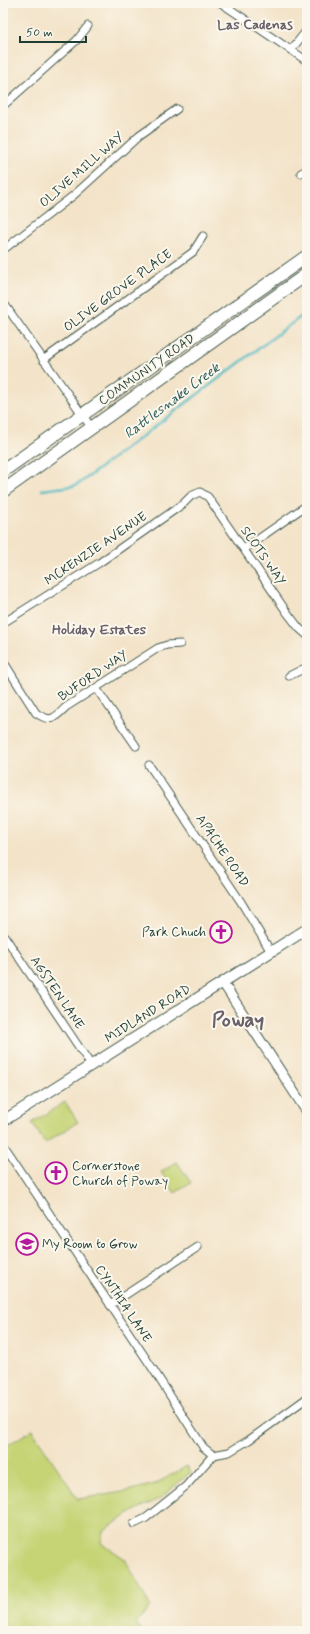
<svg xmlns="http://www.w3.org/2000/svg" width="310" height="1634" font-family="Mynerve,sans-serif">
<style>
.green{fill:#c6d476;stroke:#728855}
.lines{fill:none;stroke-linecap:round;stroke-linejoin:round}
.stream{stroke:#4ab9c2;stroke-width:2.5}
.minor-casing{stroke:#3f564a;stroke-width:9}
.tertiary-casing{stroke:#3f564a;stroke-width:11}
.secondary-casing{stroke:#3f564a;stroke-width:12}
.primary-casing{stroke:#3f564a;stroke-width:14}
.minor{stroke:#fff;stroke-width:7}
.tertiary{stroke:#fff;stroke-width:9}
.secondary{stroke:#fff;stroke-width:10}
.primary{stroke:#fff;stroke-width:12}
.labels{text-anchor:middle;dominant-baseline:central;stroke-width:4;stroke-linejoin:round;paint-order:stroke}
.street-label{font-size:13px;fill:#1f3d34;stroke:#fbf7ec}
.poi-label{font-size:13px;fill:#1f3d34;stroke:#fbf7ec;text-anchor:start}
.neighbourhood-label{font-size:14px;font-weight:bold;fill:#68606a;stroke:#fbf7ec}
.water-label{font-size:14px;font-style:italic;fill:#2a5c58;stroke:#fbf7ec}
.town-label{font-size:21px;font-weight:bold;fill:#68606a;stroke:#fbf7ec}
</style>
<rect width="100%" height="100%" fill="#fbf7ec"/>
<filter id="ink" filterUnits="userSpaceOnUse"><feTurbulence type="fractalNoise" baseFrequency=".025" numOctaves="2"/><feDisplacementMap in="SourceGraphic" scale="8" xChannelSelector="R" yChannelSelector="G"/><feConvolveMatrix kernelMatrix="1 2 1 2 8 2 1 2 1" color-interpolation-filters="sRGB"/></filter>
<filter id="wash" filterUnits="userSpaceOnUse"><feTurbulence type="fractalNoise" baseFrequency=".012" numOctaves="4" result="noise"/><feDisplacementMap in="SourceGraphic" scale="16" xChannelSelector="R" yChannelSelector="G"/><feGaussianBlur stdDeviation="0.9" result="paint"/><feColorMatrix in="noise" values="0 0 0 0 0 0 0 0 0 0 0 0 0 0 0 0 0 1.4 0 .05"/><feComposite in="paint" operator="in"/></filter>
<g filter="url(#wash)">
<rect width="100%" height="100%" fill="#f3e3c8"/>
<g class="green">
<path d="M65 1102 78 1122 45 1143 32 1123Z"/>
<path d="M177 1162 191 1183 175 1193 161 1172Z"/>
<path d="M32 1430 78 1499 123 1492 155 1484 187 1466 191 1472 161 1498 134 1511 103 1531 101 1543 125 1559 150 1606 136 1623 141 1630 150 1631H3V1448Z"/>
</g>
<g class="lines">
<path class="stream" d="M42 490 73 486 80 483 307 312"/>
</g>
</g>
<g filter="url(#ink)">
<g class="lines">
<g class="minor-casing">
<g id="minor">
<path d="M221 3 307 61"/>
<path d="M291 50 307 30"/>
<path d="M3 106 77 40 88 26"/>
<path d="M301 173 307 170"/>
<path d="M3 250 74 195 139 136 177 109"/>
<path d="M3 302 91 427"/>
<path d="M43 360 193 252 203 236"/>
<path d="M244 549 307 505"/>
<path d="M3 623 99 563 183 504 191 496 200 492 208 497 286 611 299 628 307 635"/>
<path d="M3 661 36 713C51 723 54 719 66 707L158 648 167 645 180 644"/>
<path d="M289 676 307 667"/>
<path d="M96 688 136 746"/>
<path d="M149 765 241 902 271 952"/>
<path d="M3 934 91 1065"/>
<path d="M3 1144 153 1369 203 1447 213 1455"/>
<path d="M110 1305 198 1247"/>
<path d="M134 1524 146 1518 186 1486 213 1455 229 1452 249 1440 307 1398"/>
</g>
</g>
<g class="tertiary-casing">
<path id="tertiary" d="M223 983 307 1112"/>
</g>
<g class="secondary-casing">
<path id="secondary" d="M3 1121 307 929"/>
</g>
<g class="primary-casing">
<g id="primary">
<path d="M3 471 307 256"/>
<path d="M3 491 307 274"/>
</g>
</g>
<use href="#minor" class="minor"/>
<use href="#tertiary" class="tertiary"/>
<use href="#secondary" class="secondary"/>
<use href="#primary" class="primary"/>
</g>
</g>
<defs>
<g id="church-ring" transform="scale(1.15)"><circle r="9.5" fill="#fbf7ec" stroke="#b5179e" stroke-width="1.5"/><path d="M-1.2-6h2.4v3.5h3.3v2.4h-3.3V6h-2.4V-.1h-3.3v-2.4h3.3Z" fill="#b5179e"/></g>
<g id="school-ring" transform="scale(1.15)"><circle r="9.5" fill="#fbf7ec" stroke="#b5179e" stroke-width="1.5"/><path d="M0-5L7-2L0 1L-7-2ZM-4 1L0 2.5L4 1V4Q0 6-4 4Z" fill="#b5179e"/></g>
</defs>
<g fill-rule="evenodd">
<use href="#church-ring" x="221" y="932"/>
<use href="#church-ring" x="56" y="1173"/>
<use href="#school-ring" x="27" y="1244"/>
</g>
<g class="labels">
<g class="street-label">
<text transform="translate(82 170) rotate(-41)">OLIVE MILL WAY</text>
<text transform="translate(118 291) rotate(-36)">OLIVE GROVE PLACE</text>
<text transform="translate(147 370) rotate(-35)">COMMUNITY ROAD</text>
<text transform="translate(96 549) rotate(-34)">MCKENZIE AVENUE</text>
<text transform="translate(263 556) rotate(55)">SCOTS WAY</text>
<text transform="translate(93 676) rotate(-34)">BUFORD WAY</text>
<text transform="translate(222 851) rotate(56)">APACHE ROAD</text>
<text transform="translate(57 993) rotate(56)">AGSTEN LANE</text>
<text transform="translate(148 1014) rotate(-32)">MIDLAND ROAD</text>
<text transform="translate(123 1304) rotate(56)">CYNTHIA LANE</text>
</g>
<g class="poi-label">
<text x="206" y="932" text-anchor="end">Park Chuch</text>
<text x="72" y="1166">Cornerstone<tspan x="72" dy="15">Church of Poway</tspan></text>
<text x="42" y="1244">My Room to Grow</text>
</g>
<g class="neighbourhood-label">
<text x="255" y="25">Las Cadenas</text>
<text x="99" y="630">Holiday Estates</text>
</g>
<g class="water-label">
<text transform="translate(172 401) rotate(-37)">Rattlesnake Creek</text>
</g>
<g class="town-label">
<text x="238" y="1020">Poway</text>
</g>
</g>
<rect width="310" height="1634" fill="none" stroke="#fbf7ec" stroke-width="16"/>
<path d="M20 36v6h66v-6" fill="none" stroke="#1f3d34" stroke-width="2"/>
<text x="26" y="36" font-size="12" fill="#1f3d34" stroke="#fbf7ec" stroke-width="3" paint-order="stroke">50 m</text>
</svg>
